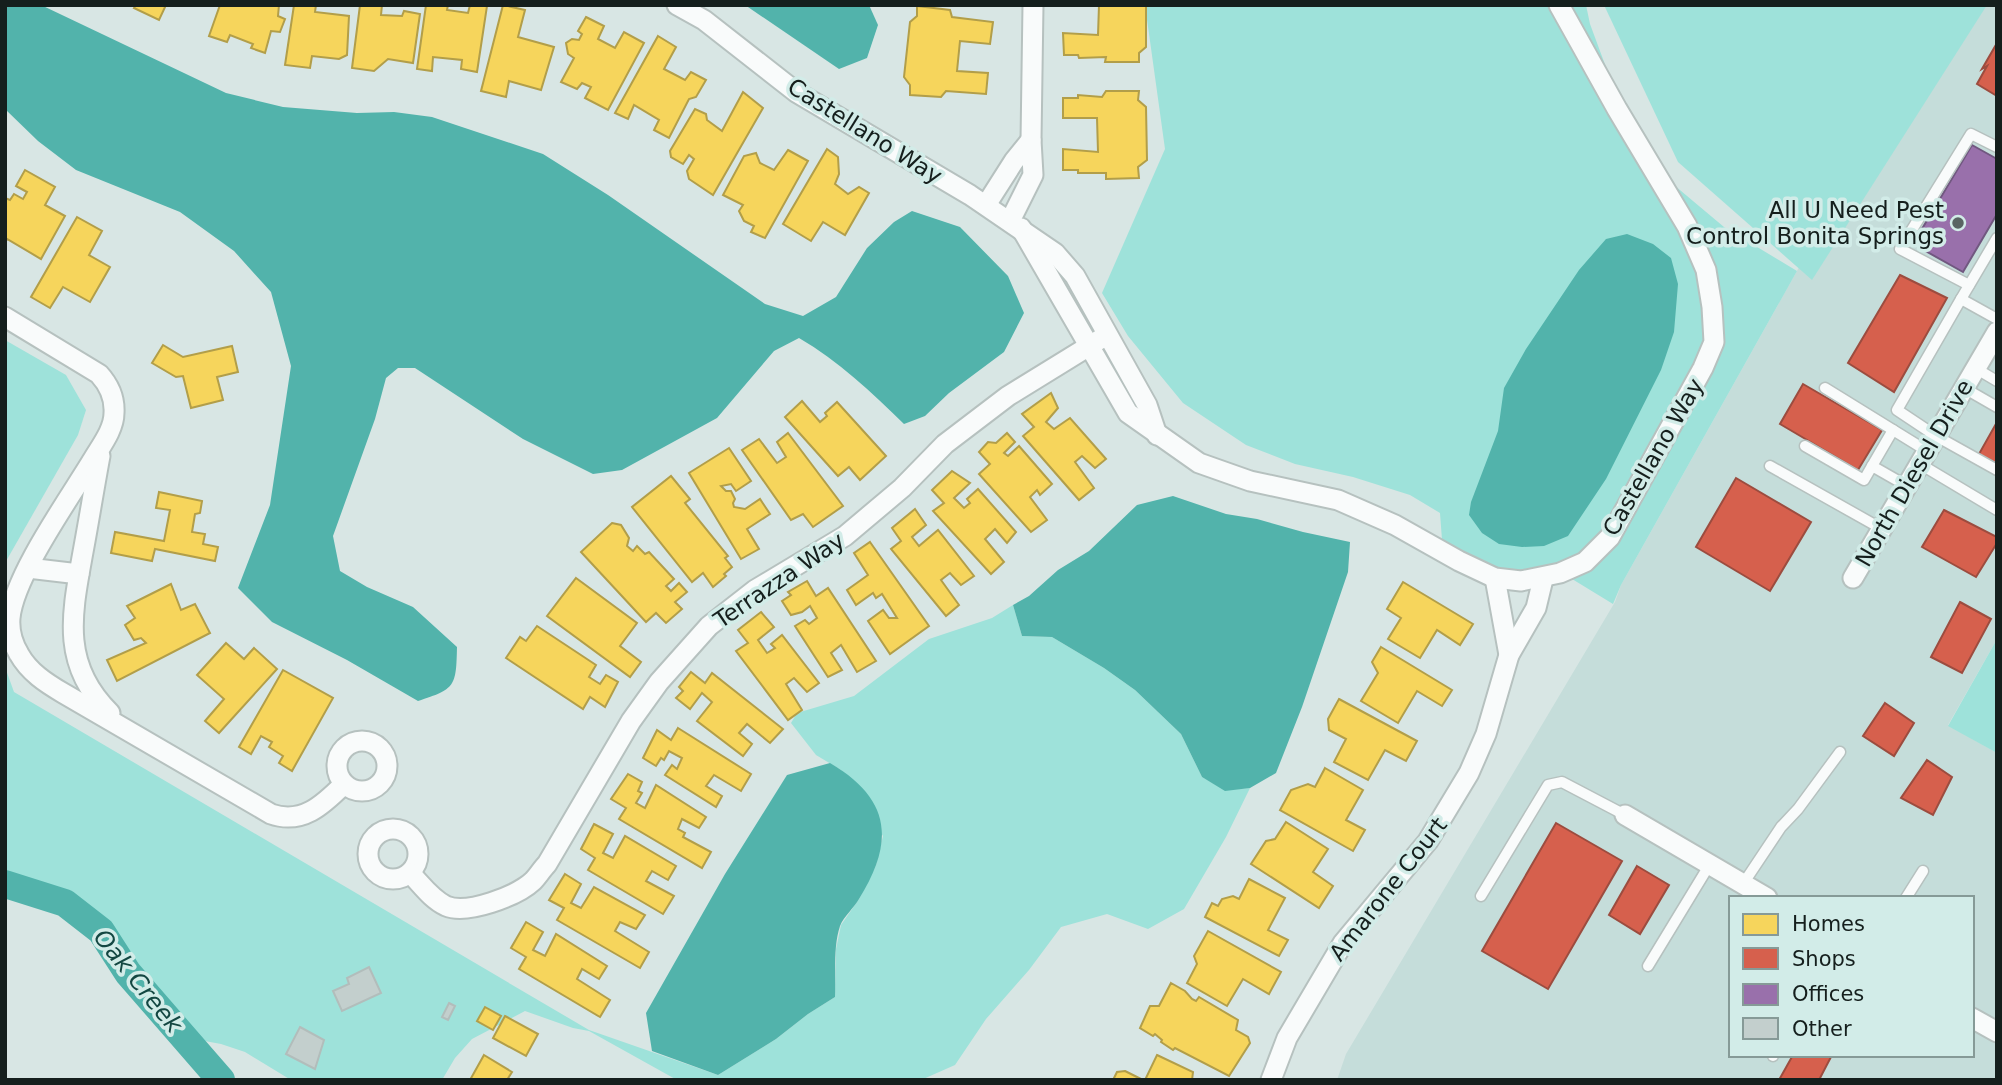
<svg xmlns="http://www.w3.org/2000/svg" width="2002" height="1085" font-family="'DejaVu Sans',sans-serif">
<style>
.built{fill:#c5ddda;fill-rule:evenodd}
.green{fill:#9ee2da}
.water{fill:#52b3ab}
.homes{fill:#f6d55c;stroke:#b29e49;stroke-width:2}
.shops{fill:#d6604d;stroke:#9c4c3f;stroke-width:2}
.offices{fill:#9970ab;stroke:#715880;stroke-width:2}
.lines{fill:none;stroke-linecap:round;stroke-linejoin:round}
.river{stroke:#52b3ab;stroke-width:28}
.building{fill:#c3cfcd;stroke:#b2bdbb;stroke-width:2}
.service-casing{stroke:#b6c1bf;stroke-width:13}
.minor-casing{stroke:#b6c1bf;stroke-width:23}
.service{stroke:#f9fbfb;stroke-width:10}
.minor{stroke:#f9fbfb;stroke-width:19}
.poi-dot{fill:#596563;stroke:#d2ece8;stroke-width:2.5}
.labels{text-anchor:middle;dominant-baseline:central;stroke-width:7;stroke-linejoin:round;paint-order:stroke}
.street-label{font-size:23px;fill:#151f1d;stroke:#d2ece8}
.poi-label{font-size:23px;fill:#151f1d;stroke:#d2ece8;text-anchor:end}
.water-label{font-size:24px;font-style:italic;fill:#134742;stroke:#d2ece8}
</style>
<rect width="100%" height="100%" fill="#d8e6e4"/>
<path class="built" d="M1946 5H1997V639L1948 725 1997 753V1080H1337L1346 1054 1615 602 1621 585ZM1731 898H1972V1055H1731Z"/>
<g class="green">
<path d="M1145 5H1586L1590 24 1610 78 1662 175 1724 227 1797 271 1621 585 1613 604 1559 571 1497 575 1443 553 1440 513 1410 495 1353 477 1295 464 1246 445 1183 403 1128 336 1102 293 1165 149Z"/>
<path d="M1604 5H1987L1812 280 1678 162Z"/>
<path d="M5 340 66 375 86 410 78 435 5 563Z"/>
<path d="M1013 605 1022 636 1052 637 1104 668 1135 690 1181 734 1202 777 1225 790 1250 788 1226 837 1184 909 1148 929 1107 914 1061 927 1029 970 986 1019 955 1065 921 1080H677L589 1031 573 1028 525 1011 472 1039 455 1058 442 1080H291L245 1052 221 1044 194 1039 172 1027 152 1009 102 944 87 929 30 895 5 883V667L14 692 589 1030 718 1075 776 1039 808 1014 835 997 836 949 841 925 859 899 876 865 883 836 841 770 816 755 791 723 797 713 854 696 929 639 992 618Z"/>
<path d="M1997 639V753L1948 726Z"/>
</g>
<g class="water">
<path d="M5 5H41L226 93 283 107 357 113 394 112 432 117 543 154 608 195 765 304 803 316 836 297 867 248 894 222 912 211 960 227 1008 276 1024 313 1004 352 949 393 925 416 904 424C871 392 839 361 799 338L774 351 717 418 622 470 593 474 523 439 415 368H398L386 378 375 419 333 536 340 571 367 587 413 607 457 647C456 686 456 689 418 701L347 660 272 622 238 588 270 505 291 366 271 292 234 251 180 212 76 170 38 141 5 109Z"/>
<path d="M745 5H869L878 25 867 58 839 69Z"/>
<path d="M1627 234 1653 244 1671 258 1678 284 1674 332 1661 370 1606 479 1568 536 1544 546 1522 547 1499 544 1482 533 1469 515 1471 502 1498 431 1504 388 1526 349 1579 270 1606 239Z"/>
<path d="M1173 496 1226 514 1257 519 1303 532 1350 542 1348 572 1302 707 1276 773 1250 788 1225 791 1202 777 1181 734 1135 690 1104 668 1052 637 1022 636 1013 605 1029 596 1058 570 1089 551 1137 505Z"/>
<path d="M830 763C891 799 895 841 859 899 854 908 844 916 840 926 833 947 836 974 835 997L808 1014 776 1039 718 1075 652 1051 646 1013 725 874 787 775Z"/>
</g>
<g class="homes">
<path d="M136 5H166L159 20 134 8Z"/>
<path d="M220 5H279L278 16 285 19 280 32 271 31 265 53 251 48 253 44 230 35 227 42 209 36Z"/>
<path d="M294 5H316L315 12 349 16 347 55 339 59 312 56 310 68 285 65Z"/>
<path d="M360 5H382L381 15 402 16 404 11 420 14 413 63 388 59 374 71 352 68Z"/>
<path d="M426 5H448L447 10 468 13 470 5 487 6 477 72 461 69 462 60 433 57 432 71 417 69Z"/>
<path d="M503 5 525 10 518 37 554 47 541 90 509 81 506 97 481 91Z"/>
<path d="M1099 5H1146V47L1139 53V62H1105L1106 57 1079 58 1078 55H1064L1063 33 1098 35Z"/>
<path d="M917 6 950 10 952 17 993 22 990 44 960 41 957 71 988 73 986 94 946 91 941 97 910 95V85L904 77 910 22 917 16Z"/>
<path d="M586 17 604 26 598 39 615 48 624 32 644 43 608 110 585 98 591 87 582 83 577 89 561 82 574 58 568 54 566 43 572 39 579 40 582 34 578 31Z"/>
<path d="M658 36 676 47 664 69 685 80 691 72 706 80 696 97 689 99 669 138 654 130 659 120 634 105 628 119 615 113Z"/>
<path d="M1106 91H1139L1138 100 1146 107 1147 160 1138 167 1139 178 1106 179V173H1078V170H1063V149L1098 152 1097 118H1063V98H1078V95L1102 97Z"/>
<path d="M743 92 763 108 713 195 689 179 687 171 694 159 689 155 683 164 671 157 670 151 695 109 706 114 707 120 722 131Z"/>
<path d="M827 149 838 157 839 174 835 184 848 194 859 187 869 193 845 235 823 222 811 241 783 224Z"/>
<path d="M788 150 808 161 765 238 751 232 754 226 744 221 739 211 743 205 723 195 744 156 756 153 760 163 774 170Z"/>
<path d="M25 170 55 187 45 205 65 216 41 259 7 239 5 243V198L10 200 14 194 23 199 27 192 16 186Z"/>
<path d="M77 217 102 231 89 255 110 267 90 302 63 287 50 308 31 297Z"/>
<path d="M163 345 183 357 232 346 238 372 217 377 223 400 191 408 183 376 176 377 152 363Z"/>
<path d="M1051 393 1058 408 1046 422 1054 429 1070 418 1106 459 1095 468 1082 456 1075 462 1094 488 1079 500 1023 436 1034 427 1022 414Z"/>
<path d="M802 401 820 422 827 416 825 413 837 402 886 456 860 480 849 467 838 476 785 417Z"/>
<path d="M788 433 843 506 813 527 803 514 791 520 742 450 759 439 777 463 786 457 777 442Z"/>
<path d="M1007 433 1015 442 1004 453 1008 456 1019 446 1052 484 1040 495 1037 490 1030 497 1047 520 1031 532 979 474 990 464 979 452 988 442 996 443Z"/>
<path d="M729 448 751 481 736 491 731 484 721 486 726 491H731L735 499 733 503 734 507 745 509 760 499 770 514 747 529 759 549 741 559 689 473Z"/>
<path d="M952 471 970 483 954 498 964 508 970 503 967 499 978 489 1016 532 1007 543 995 529 985 539 1004 562 991 574 933 511 944 503 932 490Z"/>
<path d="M671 476 690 499 685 503 728 556 725 558 732 567 724 574 726 576 713 587 703 573 692 582 632 507Z"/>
<path d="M159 492 202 501 200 513 195 514 192 532 205 534 203 544 218 547 215 561 155 549 152 561 111 553 115 532 164 541 170 510 156 508Z"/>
<path d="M915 509 926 525 912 537 919 546 938 530 974 576 961 585 950 573 941 580 959 605 946 616 891 549 901 541 892 528Z"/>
<path d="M612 523 621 525 629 538 627 546 633 551 637 546 645 554 649 552 674 579 666 586 671 591 679 583 687 592 675 602 682 609 666 623 656 613 646 622 581 552Z"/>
<path d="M870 542 929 626 890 654 868 621 883 610 889 618H897L882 594 876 598 873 593 856 605 847 590 868 575 854 553Z"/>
<path d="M576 578 637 623 620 646 641 662 630 677 547 616Z"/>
<path d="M807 581 816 596 828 588 876 661 857 672 841 645 831 653 842 670 828 677 795 626 805 620 809 624 817 618 810 606 802 612 791 615 782 601 791 595 788 592Z"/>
<path d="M1403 582 1473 624 1460 645 1437 630 1420 658 1388 639 1401 618 1387 609Z"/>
<path d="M171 584 181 610 195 604 210 633 117 681 107 660 146 643 141 638 134 640 125 625 135 618 127 606Z"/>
<path d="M761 612 774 627 758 640 767 653 775 648 771 644 782 635 819 683 807 692 794 678 786 684 802 710 788 720 736 651 748 643 738 630Z"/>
<path d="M537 626 596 665 589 677 600 684 606 675 618 682 605 707 590 697 583 709 506 658 520 637 526 641Z"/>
<path d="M226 643 244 659 254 648 277 669 219 733 205 721 224 699 197 675Z"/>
<path d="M1381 647 1452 690 1442 706 1417 691 1398 723 1361 701 1378 673 1372 662Z"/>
<path d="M283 670 333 698 292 771 279 763 283 756 269 747 272 742 261 736 251 754 239 747Z"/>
<path d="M691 672 705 683 712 673 783 729 770 743 747 724 739 733 752 744 743 756 697 721 712 702 702 693 690 709 676 698 683 691 679 687Z"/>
<path d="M1339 699 1417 741 1406 761 1385 750 1368 780 1334 762 1346 739 1329 730 1328 719Z"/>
<path d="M678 728 751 774 741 791 714 775 706 786 722 796 716 807 665 775 672 765 677 769 682 758 669 751 664 760 661 758 656 766 643 758 657 730 671 740Z"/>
<path d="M1325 768 1363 790 1346 820 1365 830 1353 851 1280 810 1291 790 1308 784 1315 787Z"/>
<path d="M628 774 642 782 638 791 642 793 636 803 645 808 656 785 706 817 699 828 682 819 678 829 685 833 683 837 711 852 702 868 619 819 626 808 611 799Z"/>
<path d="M1286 822 1328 849 1313 872 1333 886 1319 908 1251 864 1266 841 1275 839Z"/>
<path d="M594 824 613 834 603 853 613 858 625 836 676 866 668 880 652 871 646 881 674 896 663 914 588 870 595 858 581 849Z"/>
<path d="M565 874 581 884 571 903 581 908 594 887 645 915 636 929 620 922 615 931 649 952 640 968 557 920 564 908 549 900Z"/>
<path d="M1249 879 1285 898 1268 930 1288 940 1279 956 1205 917 1212 903 1218 906 1222 899 1233 896 1239 899Z"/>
<path d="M526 922 543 932 533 950 545 956 556 934 607 966 599 979 582 969 577 979 610 1000 600 1017 519 969 526 957 511 948Z"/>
<path d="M1208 931 1281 972 1269 994 1243 979 1227 1006 1187 983 1197 964 1194 956Z"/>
<path d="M1171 983 1185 991 1192 999 1196 1001 1199 997 1238 1020 1236 1030 1248 1037 1250 1043 1229 1076 1175 1048 1173 1050 1161 1042 1162 1040 1155 1034 1153 1036 1140 1028 1150 1006H1159Z"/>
<path d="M485 1007 501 1016 493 1030 477 1021Z"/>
<path d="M505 1016 538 1034 526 1056 493 1038Z"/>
<path d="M484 1055 512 1072 507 1080H470Z"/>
<path d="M1157 1055 1193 1072 1192 1080H1145Z"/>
<path d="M1125 1071 1143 1080H1113L1117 1072Z"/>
</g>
<g class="shops">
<path d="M1997 43V96L1977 84 1987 66 1982 69Z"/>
<path d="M1900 275 1947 298 1894 392 1848 363Z"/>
<path d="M1803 384 1882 430 1858 470 1780 424Z"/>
<path d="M1997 422V464L1979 454Z"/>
<path d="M1736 478 1811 522 1770 591 1696 547Z"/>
<path d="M1944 510 1997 537V543L1976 577 1922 547Z"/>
<path d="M1960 602 1991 619 1962 673 1931 657Z"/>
<path d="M1885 703 1914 723 1894 756 1863 736Z"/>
<path d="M1927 760 1952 777 1933 815 1901 798Z"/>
<path d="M1556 823 1622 861 1548 989 1482 951Z"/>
<path d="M1637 866 1669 885 1640 934 1609 915Z"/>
<path d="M1793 1055H1832L1819 1080H1779Z"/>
</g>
<path class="offices" d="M1972 145 1997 159V214L1963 272 1913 244Z"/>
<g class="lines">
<path class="river" d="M5 884 65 903 101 931 128 973 221 1080"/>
</g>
<g class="building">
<path d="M369 967 381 993 342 1011 333 991 349 984 347 978Z"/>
<path d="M449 1003 455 1006 448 1020 442 1017Z"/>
<path d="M300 1027 324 1040 315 1069 286 1054Z"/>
</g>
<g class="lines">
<g class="service-casing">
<g id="service">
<path d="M1997 238 1961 299 1997 319"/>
<path d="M1969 285 1900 249 1971 134 1997 147"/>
<path d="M1961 299 1897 410 1936 436 1997 470"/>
<path d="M1975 368 1997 381"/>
<path d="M1825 388 1893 430 1872 466"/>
<path d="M1964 388 1997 407"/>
<path d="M1893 430 1927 451"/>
<path d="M1805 446 1864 480 1872 466 1907 486"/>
<path d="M1920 464 1997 510"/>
<path d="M1770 466 1882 529"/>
<path d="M1743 884 1781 827 1798 809 1840 752"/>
<path d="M1481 896 1548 785 1562 782 1625 815"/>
<path d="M1906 898 1923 871"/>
<path d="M1648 966 1710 864"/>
<path d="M1773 1056V1055"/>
</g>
</g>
<g class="minor-casing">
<g id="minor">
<path d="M677 5 704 20 796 92 970 195 1055 253 1075 276 1147 405 1157 435"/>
<path d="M986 205 1014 161 1031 140"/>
<path d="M1010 221 1033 175 1031 140 1033 5"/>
<path d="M1021 228 1128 413 1199 463 1250 481 1338 500 1395 525 1459 561 1495 578 1521 581 1560 573 1585 562 1610 537 1703 368 1714 342 1712 307 1706 270 1687 226 1617 109 1559 5"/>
<path d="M5 317 99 374C109 385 115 397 114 413 114 430 100 447 92 461 69 499 14 576 10 618 9 631 13 644 19 654 29 672 46 683 63 693L271 814C302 825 323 805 344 784"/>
<path d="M100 456C94 488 89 520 83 552 72 613 60 664 110 713"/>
<path d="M28 568 79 574"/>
<path d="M1495 578 1509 655"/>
<path d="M1853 578 1997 332"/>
<circle cx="362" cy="766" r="25"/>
<path d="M1625 815 1767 898"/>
<circle cx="393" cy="854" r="25"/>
<path d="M410 873C421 884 431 899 446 906 467 915 517 896 533 881 538 876 542 869 547 864L631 721 659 682 709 626 755 590 845 536 902 488 945 444 1008 396 1107 335"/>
<path d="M1972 1018 1997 1032"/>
<path d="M1271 1080 1287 1038 1343 943 1428 841 1469 773 1486 734 1509 655 1536 608 1543 579"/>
</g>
</g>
<use href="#service" class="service"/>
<use href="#minor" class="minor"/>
</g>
<circle class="poi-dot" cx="1958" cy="223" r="7"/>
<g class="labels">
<g class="street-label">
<text transform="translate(865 131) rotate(32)">Castellano Way</text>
<text transform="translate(1653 457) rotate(-60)">Castellano Way</text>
<text transform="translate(1914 473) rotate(-60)">North Diesel Drive</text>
<text transform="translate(779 580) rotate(-34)">Terrazza Way</text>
<text transform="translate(1388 889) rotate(-52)">Amarone Court</text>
</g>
<g class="poi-label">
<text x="1944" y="210">All U Need Pest<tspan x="1944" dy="26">Control Bonita Springs</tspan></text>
</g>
<g class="water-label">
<text transform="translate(138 981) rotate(51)">Oak Creek</text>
</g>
</g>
<rect width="2002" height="1085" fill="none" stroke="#151f1d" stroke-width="14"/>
<rect x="1729" y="896" width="245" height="161" fill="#d2ece8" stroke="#869a97" stroke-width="2"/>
<rect x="1743" y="914" width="35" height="21" fill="#f6d55c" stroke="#869a97" stroke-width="2"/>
<text x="1792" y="931" font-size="21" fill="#151f1d">Homes</text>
<rect x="1743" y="948" width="35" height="21" fill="#d6604d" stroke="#869a97" stroke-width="2"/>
<text x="1792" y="966" font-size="21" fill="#151f1d">Shops</text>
<rect x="1743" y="984" width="35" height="21" fill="#9970ab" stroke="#869a97" stroke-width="2"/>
<text x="1792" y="1001" font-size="21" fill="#151f1d">Offices</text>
<rect x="1743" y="1018" width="35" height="21" fill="#c3cfcd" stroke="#869a97" stroke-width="2"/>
<text x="1792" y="1036" font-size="21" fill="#151f1d">Other</text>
</svg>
